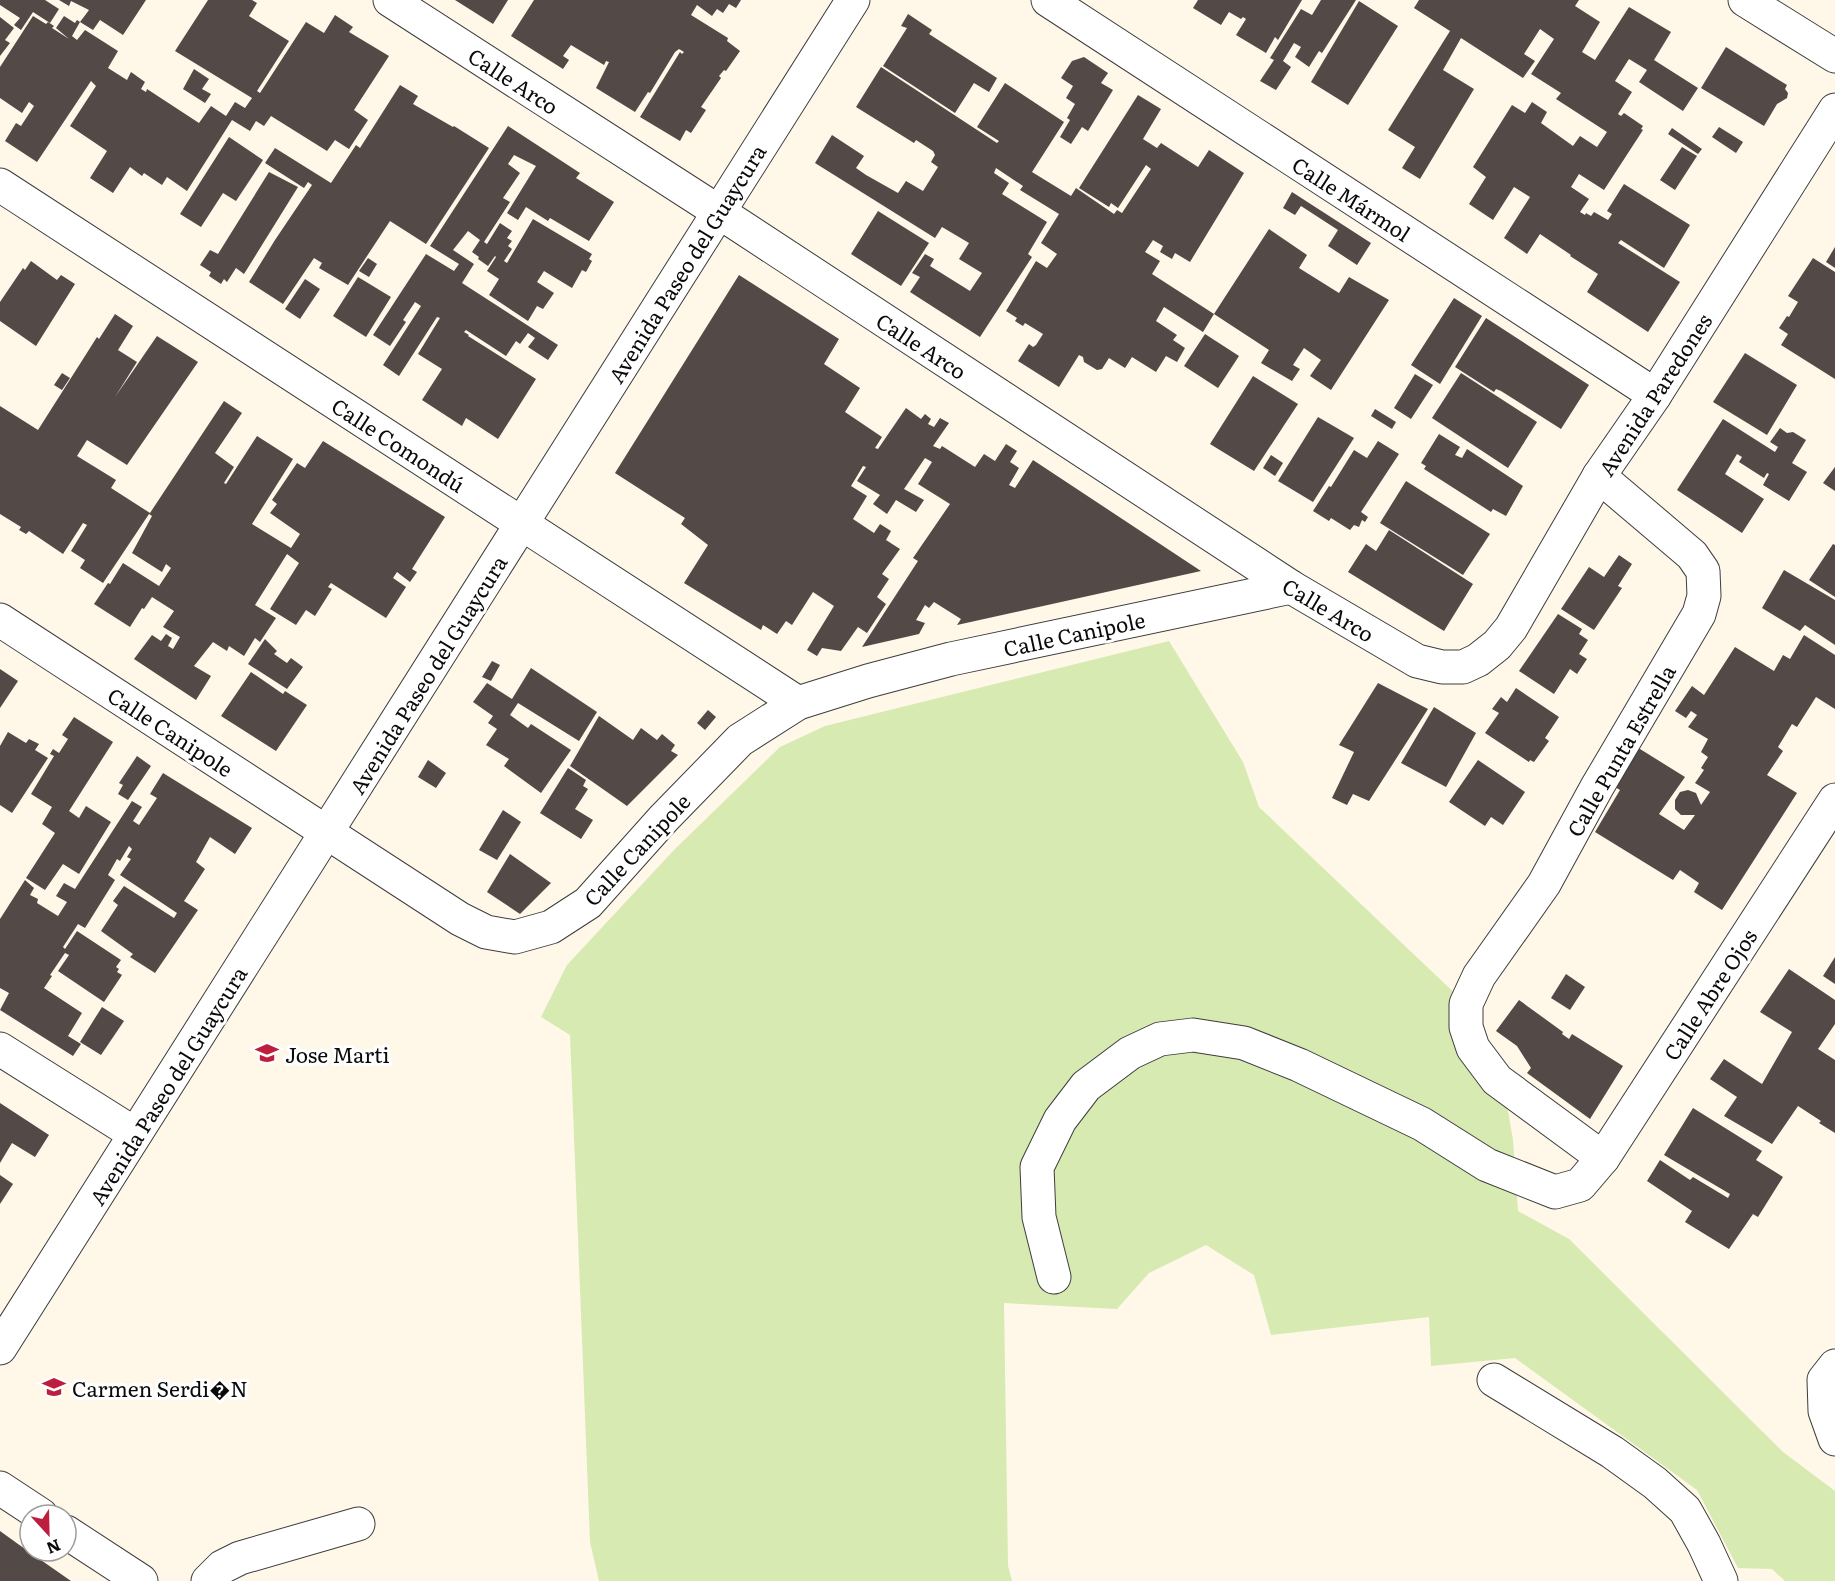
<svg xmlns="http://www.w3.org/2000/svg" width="1835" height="1581" font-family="Literata,serif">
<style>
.green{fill:#d7eab1}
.building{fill:#534946}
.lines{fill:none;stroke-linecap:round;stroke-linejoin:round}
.minor-casing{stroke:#3d3d3d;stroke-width:35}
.minor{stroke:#fff;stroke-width:33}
.labels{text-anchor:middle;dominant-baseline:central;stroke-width:6;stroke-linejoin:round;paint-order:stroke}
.street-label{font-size:21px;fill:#0a0a0a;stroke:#fff}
.poi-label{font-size:21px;fill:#0a0a0a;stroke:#fff;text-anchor:start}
</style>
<rect width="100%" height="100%" fill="#fff7e8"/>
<path class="green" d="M1169 641 1243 762 1259 807 1466 1004 1508 1111 1513 1140 1518 1211 1569 1239 1783 1452 1835 1491V1581H1785L1772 1569 1738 1568 1697 1490 1515 1358 1431 1366 1429 1317 1271 1335 1254 1275 1206 1245 1149 1273 1117 1309 1004 1303 1008 1566 1012 1581H599L590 1542 570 1035 541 1017 567 965 674 850 780 747 825 726Z"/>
<g class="building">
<path d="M0 0H45L59 9 50 23 33 12 21 30 14 25 20 18 0 5Z"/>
<path d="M59 0H146L123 35 100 20 93 30 80 22 89 10 71 1 69 6Z"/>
<path d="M208 0H252L257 3 249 16 289 41 257 91 260 93 306 22 324 33 335 15 353 27 349 32 389 56 354 110 368 120 349 149 335 140 327 151 271 116 264 126 256 121 250 131 232 120 187 191 167 177 162 185 144 173 142 176 130 167 113 193 90 178 107 151 70 126 96 86 91 81 37 162 5 141 16 123 21 126 34 106 29 102 22 113 0 98V67L33 16 46 24 48 22 54 26 52 28 69 39 56 28 64 16 75 23 77 20 80 22 72 36 77 40 85 30 118 51 108 68 127 80 131 72 145 82 141 89 146 92 147 89 199 123 211 106 226 116 235 102 245 108 252 98 175 51Z"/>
<path d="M455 0H508L493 24Z"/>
<path d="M534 0H741L736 8 729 4 723 13 717 9 712 16 697 5 691 15 728 38 727 41 740 51 726 71 724 70 719 76 721 78 701 107 706 110 691 133 686 130 680 141 640 117 680 52 682 54 684 52 679 49 675 52 650 93 648 92 635 112 596 88 609 62 606 61 604 65 571 45 563 56 569 60 563 69 511 36Z"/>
<path d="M1198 0H1302L1278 40 1275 37 1266 53 1236 35 1246 19 1243 17 1241 19 1229 12 1221 25 1193 8Z"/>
<path d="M1321 0H1356L1322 53 1319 51 1309 67 1295 57 1301 47 1294 43 1283 61 1291 67 1276 90 1260 81 1274 60 1270 58 1301 9 1312 15Z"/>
<path d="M1419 0H1579L1575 6 1600 22 1582 52 1595 60 1629 7 1671 32 1654 60 1698 88 1683 111 1639 82 1647 70 1629 59 1615 81 1632 92 1618 114 1621 116 1624 113 1643 126 1641 129 1643 130 1604 190 1579 174 1571 187 1589 199 1580 212 1585 215 1586 213 1591 216 1594 212 1608 220 1612 214 1607 211 1624 184 1690 225 1664 268 1621 240 1618 243 1680 282 1648 332 1587 292 1598 274 1570 256 1571 255 1540 234 1527 254 1504 238 1530 197 1514 187 1493 220 1469 204 1486 177 1473 167 1512 105 1525 113 1532 102 1547 112 1541 123 1573 146 1580 136 1597 147 1607 132 1556 99 1561 93 1531 74 1554 39 1540 29 1524 54 1535 61 1523 78 1461 38 1443 70 1474 89 1420 179 1402 168 1415 147 1388 130 1450 31 1414 8Z"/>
<path d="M1359 1 1398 26 1348 105 1311 82Z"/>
<path d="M908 14 932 30 929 34 997 78 989 92 974 83 955 113 883 66 907 28 901 26Z"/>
<path d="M0 17 14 28 5 40 10 43 0 56Z"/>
<path d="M1726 47 1787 85 1785 89 1788 93 1787 98 1777 104 1764 126 1701 88Z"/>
<path d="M1084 57 1108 73 1101 83 1113 90 1088 131 1082 127 1071 144 1060 137 1070 120 1067 118 1075 104 1066 98 1073 86 1061 78 1072 61Z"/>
<path d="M881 67 997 143 999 141 977 127 1005 83 1064 122 1032 172 1071 196 1076 188 1114 214 1117 210 1122 213 1151 169 1146 165 1118 208 1111 203 1109 207 1079 188 1138 95 1161 109 1143 139 1157 148 1161 143 1198 167 1209 150 1244 173 1190 262 1175 253 1172 259 1160 252 1163 246 1153 240 1145 252 1160 261 1152 274 1214 314 1203 332 1164 307 1156 321 1177 335 1173 340 1185 348 1177 362 1166 356 1156 372 1132 357 1125 368 1109 358 1102 369 1097 370 1084 362 1083 357 1079 355 1059 387 1018 361 1029 344 1033 347 1036 345 1043 334 1025 323 1023 326 1015 321 1017 318 1006 311 1036 261 1047 268 1057 254 1041 243 1059 214 1020 190 1023 186 996 168 994 173 1009 183 1002 194 1047 222 1028 254 1032 257 980 337 910 292 920 277 912 273 925 254 934 259 930 266 970 291 982 273 959 259 969 243 942 227 935 238 815 163 832 135 864 156 856 168 866 175 898 193 906 181 923 191 938 167 931 162 935 155 933 151 916 140 914 143 856 107Z"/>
<path d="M194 69 209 79 202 89 211 94 205 103 183 89Z"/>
<path d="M400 85 418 96 413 104 453 127 454 126 489 148 426 244 390 221 348 285 319 268 322 263 314 258 283 304 249 282 275 240 312 185 308 182 304 188 265 163 275 148 331 183 356 145 360 148Z"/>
<path d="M508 126 580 173 576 178 614 202 589 241 550 218 548 221 526 207 518 220 507 213 536 166 514 155 508 164 520 173 503 198 510 202 484 242 487 244 500 223 512 231 507 238 512 241 508 246 512 249 504 261 507 263 533 219 592 254 589 259 592 261 586 272 582 270 572 288 544 271 537 282 554 293 543 309 537 306 528 321 489 295 499 279 487 271 496 257 495 256 488 266 478 259 479 257 472 252 480 240 468 231 453 250 474 264 462 283 558 345 548 360 528 347 535 338 528 333 520 344 516 341 506 356 466 330 464 332 469 335 468 336 536 379 498 439 466 418 462 426 422 400 442 369 418 354 440 318 437 317 399 376 383 365 421 306 415 302 403 320 406 322 390 346 373 335 426 254 454 271 459 264 430 246Z"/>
<path d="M1719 127 1743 142 1736 153 1712 137Z"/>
<path d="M1672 128 1702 149 1698 154 1668 134Z"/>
<path d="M229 137 263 160 236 201 223 193 201 227 180 214Z"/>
<path d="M1682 147 1697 156 1675 190 1660 180Z"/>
<path d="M269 172 298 187 244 274 236 268 227 282 224 279 221 284 209 276 211 272 200 265 210 250 218 254Z"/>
<path d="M1292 192 1371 243 1357 265 1328 246 1338 230 1301 206 1295 215 1283 208Z"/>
<path d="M878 211 929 243 901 286 851 254Z"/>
<path d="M1269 229 1307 255 1299 268 1339 293 1349 277 1389 300 1331 390 1310 376 1321 360 1304 348 1293 365 1300 369 1292 381 1261 363 1269 350 1214 314Z"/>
<path d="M1835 247V268L1826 262Z"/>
<path d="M368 258 377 264 369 277 359 271Z"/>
<path d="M1813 258 1835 272V379L1781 345 1788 334 1779 328 1787 316 1789 317 1798 302 1788 296Z"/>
<path d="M31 261 57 280 61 275 75 284 36 346 0 321V302L23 268 25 270Z"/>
<path d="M739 275 839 339 824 364 860 388 845 412 882 437 875 448 878 449 906 408 921 419 925 414 931 419 928 424 934 427 940 418 949 423 933 446 940 449 942 446 975 467 984 454 995 461 1006 444 1017 451 1010 462 1019 468 1009 485 1015 488 1033 460 1201 571 957 625 961 619 934 602 929 608 925 605 916 620 925 623 919 634 862 647 918 561 913 558 950 504 918 484 932 462 925 458 904 489 924 500 916 512 896 500 887 514 873 504 880 495 857 481 866 467 863 466 851 486 867 496 853 519 874 533 880 524 891 531 886 540 900 549 882 574 889 579 877 597 886 604 867 633 858 627 841 651 822 648 817 656 807 650 834 606 813 592 792 625 786 621 777 634 763 625 761 630 684 583 708 545 681 524 685 518 615 473Z"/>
<path d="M358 277 391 297 366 337 333 316Z"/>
<path d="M305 279 320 289 300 319 285 309Z"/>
<path d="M1454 298 1482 316 1440 384 1411 365Z"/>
<path d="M115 314 133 326 118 350 137 362 115 397 157 336 198 362 127 465 87 440 77 456 116 480 111 488 150 513 224 401 242 413 215 453 234 467 224 483 226 484 257 436 293 459 252 524 291 548 300 534 270 513 277 504 272 500 297 463 305 468 323 441 445 517 412 569 417 572 410 582 397 572 393 578 406 587 386 618 331 583 328 587 332 589 315 616 306 610 296 625 270 609 299 563 287 554 255 605 276 618 260 642 255 638 244 656 229 646 227 651 213 642 194 666 211 676 196 700 134 659 152 635 161 641 166 634 172 638 168 646 173 649 180 637 163 627 174 611 152 597 144 609 142 608 130 627 94 604 108 583 110 584 123 563 159 586 171 568 166 564 162 572 132 553 152 516 149 514 103 583 80 568 85 560 71 551 87 525 83 523 63 554 29 531 26 534 19 530 21 527 0 514V406L38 430 97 337 99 339Z"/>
<path d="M1486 318 1589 385 1561 429 1501 391 1496 389 1494 392 1455 367Z"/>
<path d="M1205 334 1239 356 1218 388 1184 366Z"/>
<path d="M1745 353 1797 385 1767 435 1713 402Z"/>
<path d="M62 373 70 378 62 390 54 385Z"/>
<path d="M1461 373 1537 422 1508 468 1432 418Z"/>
<path d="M1415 374 1433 385 1411 419 1394 408Z"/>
<path d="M1253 376 1298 404 1254 471 1210 444Z"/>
<path d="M1375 409 1396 422 1392 429 1371 416Z"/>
<path d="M1318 417 1354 438 1313 502 1278 481Z"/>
<path d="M1723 419 1775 452 1778 447 1770 442 1780 428 1787 433 1793 432 1806 440 1792 463 1807 472 1789 501 1763 485 1769 474 1767 473 1764 478 1739 462 1742 457 1737 454 1725 474 1764 499 1742 533 1677 490Z"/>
<path d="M1439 434 1460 447 1455 455 1462 458 1467 449 1523 486 1506 516 1493 509 1491 512 1424 469 1426 466 1421 463Z"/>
<path d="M1378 441 1399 454 1361 512 1368 517 1365 522 1362 520 1359 527 1354 525 1350 530 1331 518 1329 521 1313 511 1329 486 1331 487 1354 450 1367 458Z"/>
<path d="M1271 455 1283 463 1275 476 1263 468Z"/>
<path d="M1835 467V491L1823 483Z"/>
<path d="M1406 481 1490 534 1463 575 1380 523Z"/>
<path d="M1389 530 1473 584 1444 631 1348 572 1366 544 1376 551Z"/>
<path d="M1833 544 1835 545V597L1809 580Z"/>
<path d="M1619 555 1632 564 1618 586 1622 588 1594 630 1561 609 1589 567 1604 577Z"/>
<path d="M1784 570 1835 600V645L1805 625 1800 631 1762 608Z"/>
<path d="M1558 614 1582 629 1579 634 1588 640 1579 654 1587 659 1577 674 1570 669 1554 694 1519 671Z"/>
<path d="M1804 635 1835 655V709L1816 697 1797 727 1792 724 1778 747 1783 751 1767 775 1797 793 1722 910 1694 892 1699 883 1680 870 1673 880 1595 832 1620 790 1610 784 1632 744 1685 777 1659 814 1684 830 1695 815H1681L1675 809V800L1680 792 1688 790 1696 793 1701 805 1710 792 1695 783 1704 770 1701 768 1708 757 1701 752 1708 739 1688 727 1697 715 1691 711 1686 718 1675 711 1692 686 1704 695 1735 647 1774 671 1783 655 1790 659Z"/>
<path d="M265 639 277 651 274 654 287 663 291 658 303 667 287 689 248 664Z"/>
<path d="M492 661 500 665 491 681 482 677Z"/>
<path d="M531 668 597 712 579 741 518 703 510 715 528 728 531 724 571 750 541 793 504 766 509 759 486 745 497 729 488 723 493 716 473 702 487 683 512 699Z"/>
<path d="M0 669 18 681 0 708Z"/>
<path d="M251 672 283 694 285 691 307 705 276 751 221 716Z"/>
<path d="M1378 683 1428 709 1369 801 1353 794 1347 805 1332 798 1354 752 1339 745Z"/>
<path d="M1516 688 1559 717 1545 738 1549 741 1534 762 1530 760 1529 762 1485 733 1499 713 1492 709 1501 697 1507 702Z"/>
<path d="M1434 707 1476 733 1446 787 1401 763Z"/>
<path d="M708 710 716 717 705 730 697 723Z"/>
<path d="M599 716 633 740 641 728 657 740 662 734 675 745 671 751 678 755 627 806 570 766Z"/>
<path d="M74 717 113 742 69 811 79 818 86 806 111 822 79 874 63 864 45 890 26 878 55 833 42 824 52 807 31 794 54 756 50 754 53 749 59 753 68 739 62 735Z"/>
<path d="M8 732 26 743 29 739 39 744 35 750 48 758 12 813 0 805V746Z"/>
<path d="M137 756 151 766 128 800 118 794 123 785 119 783Z"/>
<path d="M428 760 446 773 436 788 418 777Z"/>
<path d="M1478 760 1525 792 1503 825 1491 817 1485 826 1449 802Z"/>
<path d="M568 768 586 780 583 786 588 789 575 809 593 820 581 839 540 813Z"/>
<path d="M163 773 252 828 235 854 210 837 196 862 205 869 184 901 198 910 155 973 130 957 133 954 101 931 118 905 113 901 124 886 174 918 177 913 120 875 131 859 127 857 132 849 129 846 120 861 117 859 108 875 115 880 85 928 78 924 63 947 65 949 77 931 121 960 116 967 119 969 117 972 122 975 104 1002 58 971 69 955 65 953 50 975 52 976 44 988 82 1013 68 1036 81 1044 73 1056 0 1010 9 993 0 988V919L25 880 34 888 30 895 38 899 37 903 58 916 67 902 56 896 64 883 75 889 132 801 142 807 133 821 139 825 157 798 150 794Z"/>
<path d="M503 810 521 822 497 860 479 850Z"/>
<path d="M510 854 551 883 520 914 487 892Z"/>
<path d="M1835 957V984L1823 976Z"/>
<path d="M1789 969 1835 1000V1024L1818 1049 1835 1060V1133L1819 1123 1821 1121 1798 1106 1772 1144 1724 1116 1737 1097 1710 1079 1724 1059 1762 1084 1792 1032 1760 1012Z"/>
<path d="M1566 974 1585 987 1570 1010 1551 998Z"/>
<path d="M1519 1000 1563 1032 1562 1034 1569 1039 1572 1034 1623 1066 1590 1119 1527 1073 1531 1068 1517 1046 1496 1031Z"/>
<path d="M102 1007 124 1021 101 1055 80 1042Z"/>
<path d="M0 1103 49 1135 35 1157 12 1143 0 1163Z"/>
<path d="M1693 1108 1762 1151 1756 1160 1783 1177 1758 1217 1753 1214 1729 1249 1685 1222 1692 1211 1647 1181 1660 1160 1690 1180 1693 1177 1728 1198 1730 1194 1664 1155Z"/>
<path d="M0 1175 13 1184 0 1204Z"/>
<path d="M0 1531 18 1544 71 1581H0Z"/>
</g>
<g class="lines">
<g class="minor-casing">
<g id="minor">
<path d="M390 0 719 212 1291 587 1417 661 1442 667H1463L1478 660 1497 645 1511 628 1599 476 1655 395 1835 110"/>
<path d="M1048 0 1655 395"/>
<path d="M1745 0 1835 56"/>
<path d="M0 185 798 703"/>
<path d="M1599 476 1692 555 1703 571 1704 596 1699 614 1597 787 1544 884 1479 976 1466 1004V1027L1473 1048 1497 1080 1603 1158"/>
<path d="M0 620 460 919 486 932 515 937 551 927 588 903 664 818 740 740 798 703 868 681 951 659 1291 587"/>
<path d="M0 1049 135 1134"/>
<path d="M1054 1277 1039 1217 1037 1167 1060 1120 1086 1086 1130 1053 1160 1039 1193 1035 1244 1043 1299 1065 1422 1124 1487 1165 1555 1192 1580 1185 1603 1158 1835 800"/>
<path d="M0 1348 853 0"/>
<path d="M1835 1366 1824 1380 1825 1411 1835 1439"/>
<path d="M1494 1380 1612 1452 1655 1483 1685 1510 1704 1544 1721 1581"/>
<path d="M0 1488 41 1515"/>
<path d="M66 1532 141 1581"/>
<path d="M208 1581 222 1567 240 1558 358 1524"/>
</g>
</g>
<use href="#minor" class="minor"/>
</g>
<defs>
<g id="school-bare" transform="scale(1.8)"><path d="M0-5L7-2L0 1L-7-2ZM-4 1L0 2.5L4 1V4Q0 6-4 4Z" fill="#be1e3d" stroke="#fff" stroke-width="2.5" paint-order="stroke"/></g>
</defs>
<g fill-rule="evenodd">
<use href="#school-bare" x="267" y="1053"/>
<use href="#school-bare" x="54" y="1387"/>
</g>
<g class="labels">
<g class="street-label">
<text transform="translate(514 80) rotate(33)">Calle Arco</text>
<text transform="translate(1352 198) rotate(33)">Calle Mármol</text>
<text transform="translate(686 263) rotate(-58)">Avenida Paseo del Guaycura</text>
<text transform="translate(922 345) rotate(33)">Calle Arco</text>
<text transform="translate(1654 394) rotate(-57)">Avenida Paredones</text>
<text transform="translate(399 444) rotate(33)">Calle Comondú</text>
<text transform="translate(1329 609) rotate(31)">Calle Arco</text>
<text transform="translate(1074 633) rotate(-12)">Calle Canipole</text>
<text transform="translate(427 674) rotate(-58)">Avenida Paseo del Guaycura</text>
<text transform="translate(171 731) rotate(33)">Calle Canipole</text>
<text transform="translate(1620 750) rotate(-60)">Calle Punta Estrella</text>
<text transform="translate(636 849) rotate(-47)">Calle Canipole</text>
<text transform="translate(1709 994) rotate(-57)">Calle Abre Ojos</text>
<text transform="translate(167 1085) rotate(-58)">Avenida Paseo del Guaycura</text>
</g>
<g class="poi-label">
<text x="285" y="1053">Jose Marti</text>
<text x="72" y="1387">Carmen Serdi�N</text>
</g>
</g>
<g transform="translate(48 1533) rotate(158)"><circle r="28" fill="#ffffff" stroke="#9d9d9d" stroke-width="1.5"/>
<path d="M0-4.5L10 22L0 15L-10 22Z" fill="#be1e3d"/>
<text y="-9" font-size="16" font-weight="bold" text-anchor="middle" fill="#0a0a0a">N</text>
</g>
</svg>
